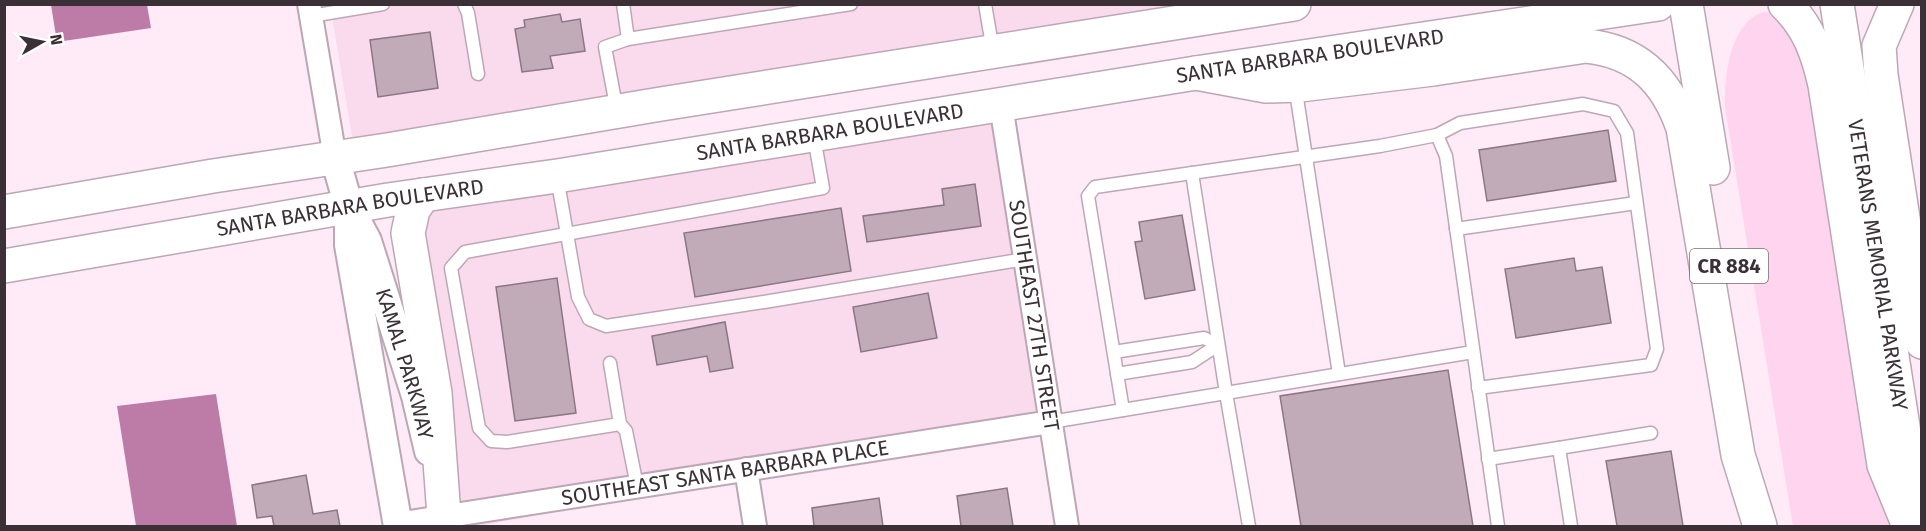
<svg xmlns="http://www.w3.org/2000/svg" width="1926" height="531" font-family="'Fira Sans',sans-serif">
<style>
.built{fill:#fadbee}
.green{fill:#fed4ef}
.water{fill:#bd7ba8}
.building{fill:#c1abb9;stroke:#8b7683;stroke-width:1.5}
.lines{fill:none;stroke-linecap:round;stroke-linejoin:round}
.service-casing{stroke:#bda7b5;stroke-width:15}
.minor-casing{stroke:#bda7b5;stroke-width:26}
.tertiary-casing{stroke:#bda7b5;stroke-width:32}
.secondary-casing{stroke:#bda7b5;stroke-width:36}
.trunk-casing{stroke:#bda7b5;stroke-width:36}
.service{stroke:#fff;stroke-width:12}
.minor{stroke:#fff;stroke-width:22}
.tertiary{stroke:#fff;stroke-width:28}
.secondary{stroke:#fff;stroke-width:33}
.trunk{stroke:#fff;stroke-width:33}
.labels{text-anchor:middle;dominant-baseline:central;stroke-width:4.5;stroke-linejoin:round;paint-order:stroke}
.shield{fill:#fff;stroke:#756e72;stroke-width:1.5}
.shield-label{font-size:20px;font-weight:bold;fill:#3a3036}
.street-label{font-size:21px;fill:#3a3036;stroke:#fff}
</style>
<rect width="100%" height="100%" fill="#feebf7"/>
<g class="built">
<path d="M330 5H1221L353 143Z"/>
<path d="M1010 116 1054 419 479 526H459L422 239 431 206Z"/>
</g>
<path class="green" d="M1763 12C1784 11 1799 51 1808 68L1893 526H1793L1725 107C1724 76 1730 23 1763 12Z"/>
<g class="water">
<path d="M51 5H147L151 28 57 42Z"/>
<path d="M216 394 237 526H136L117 406Z"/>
</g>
<g class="building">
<path d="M560 14 562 22 580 19 585 51 550 56 553 68 522 72 515 29 525 27 524 20Z"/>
<path d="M430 32 438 88 378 97 370 40Z"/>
<path d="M1608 130 1616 181 1487 201 1479 150Z"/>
<path d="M975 184 981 226 867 242 863 216 944 205 942 189Z"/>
<path d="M841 208 851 271 695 297 684 233Z"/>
<path d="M1182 215 1195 290 1145 299 1135 242 1142 241 1139 222Z"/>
<path d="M1574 258 1576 271 1602 267 1611 323 1516 338 1505 269Z"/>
<path d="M557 278 576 413 515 421 496 287Z"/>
<path d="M928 293 937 338 861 352 853 307Z"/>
<path d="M725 322 733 368 710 372 707 356 657 365 652 336Z"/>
<path d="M1448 370 1473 526H1301L1280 396Z"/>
<path d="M1671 451 1683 526H1617L1606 461Z"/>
<path d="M306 475 313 514 337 510 340 526H274L272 516 257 518 252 485Z"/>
<path d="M1007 488 1013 526H961L957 496Z"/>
<path d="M879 498 883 526H814L812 508Z"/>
</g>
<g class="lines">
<g class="service-casing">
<g id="service">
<path d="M464 4 468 13 478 74"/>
<path d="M623 4 628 39 851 4"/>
<path d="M985 4 993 51"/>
<path d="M311 16 383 4"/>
<path d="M1295 85 1339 374"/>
<path d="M617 111 605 47 628 39"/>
<path d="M1437 135 1460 123 1583 104 1614 111 1627 133 1657 349 1651 365 1478 388"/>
<path d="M1192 173 1226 393 1249 526"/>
<path d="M557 177 578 297 589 319 606 326 764 302 1025 259"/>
<path d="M1456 229 1636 203"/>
<path d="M1114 352 1204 338 1218 345"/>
<path d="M1473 352 1123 410 1088 196 1095 187 1380 146 1437 135 1446 156 1498 526"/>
<path d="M610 363 620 424"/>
<path d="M1117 374 1192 362 1218 345"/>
<path d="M1051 422 1123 410"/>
<path d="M1559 448 1651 433"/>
<path d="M1488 459 1559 448 1571 526"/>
<path d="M637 486 626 431 620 424 507 442 491 441 479 428 451 268 465 252 823 188 814 137"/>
</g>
</g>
<g class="minor-casing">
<g id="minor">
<path d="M309 4 335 158"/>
<path id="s1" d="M1001 105 1067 526"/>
<path d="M746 469 755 526"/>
<path id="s2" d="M397 524 1051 422"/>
</g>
</g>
<g class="tertiary-casing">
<g id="tertiary">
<path id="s3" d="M335 158 349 207 367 241 416 396 429 451"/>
<path d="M349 215V245L398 526"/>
</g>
</g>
<g class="secondary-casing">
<g id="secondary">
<path d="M423 195 413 210 408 233 435 393 444 516"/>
<path d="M4 212 213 176 387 150 661 104 1294 4"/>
<path id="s4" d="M4 266 388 200 557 176 1196 73 1658 4"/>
</g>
</g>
<g class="trunk-casing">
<g id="trunk">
<path d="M1686 4 1713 168"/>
<path d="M1785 4C1809 27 1818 54 1825 85L1884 465 1909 526"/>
<path id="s5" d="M1837 4 1916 510"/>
<path d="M1897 4 1879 46 1881 75 1922 342"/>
<path d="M1196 73 1266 86 1300 85 1433 69 1586 46C1638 51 1667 81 1683 128L1738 455 1760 526"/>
</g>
</g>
<use href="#service" class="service"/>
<use href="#minor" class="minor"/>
<use href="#tertiary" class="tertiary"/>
<use href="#secondary" class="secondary"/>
<use href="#trunk" class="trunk"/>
</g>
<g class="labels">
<rect class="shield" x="1690" y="249" width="78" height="34" rx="4.5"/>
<g class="shield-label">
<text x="1729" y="266">CR 884</text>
</g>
<g class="street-label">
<text stroke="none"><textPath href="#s4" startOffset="1323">SANTA BARBARA BOULEVARD</textPath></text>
<text stroke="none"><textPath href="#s4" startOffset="837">SANTA BARBARA BOULEVARD</textPath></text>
<text stroke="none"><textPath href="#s4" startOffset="351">SANTA BARBARA BOULEVARD</textPath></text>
<text stroke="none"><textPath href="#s5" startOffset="264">VETERANS MEMORIAL PARKWAY</textPath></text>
<text stroke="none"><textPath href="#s1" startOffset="213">SOUTHEAST 27TH STREET</textPath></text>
<text stroke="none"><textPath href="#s3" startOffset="218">KAMAL PARKWAY</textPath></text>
<text stroke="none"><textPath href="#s2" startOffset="332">SOUTHEAST SANTA BARBARA PLACE</textPath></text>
</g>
</g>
<rect width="1926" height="531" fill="none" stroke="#3a3036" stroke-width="12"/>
<g transform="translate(42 42) rotate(81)" stroke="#ffffff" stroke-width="4.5" paint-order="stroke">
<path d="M0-4.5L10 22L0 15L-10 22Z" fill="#3a3036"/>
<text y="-9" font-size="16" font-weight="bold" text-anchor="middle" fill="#3a3036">N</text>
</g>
</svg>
